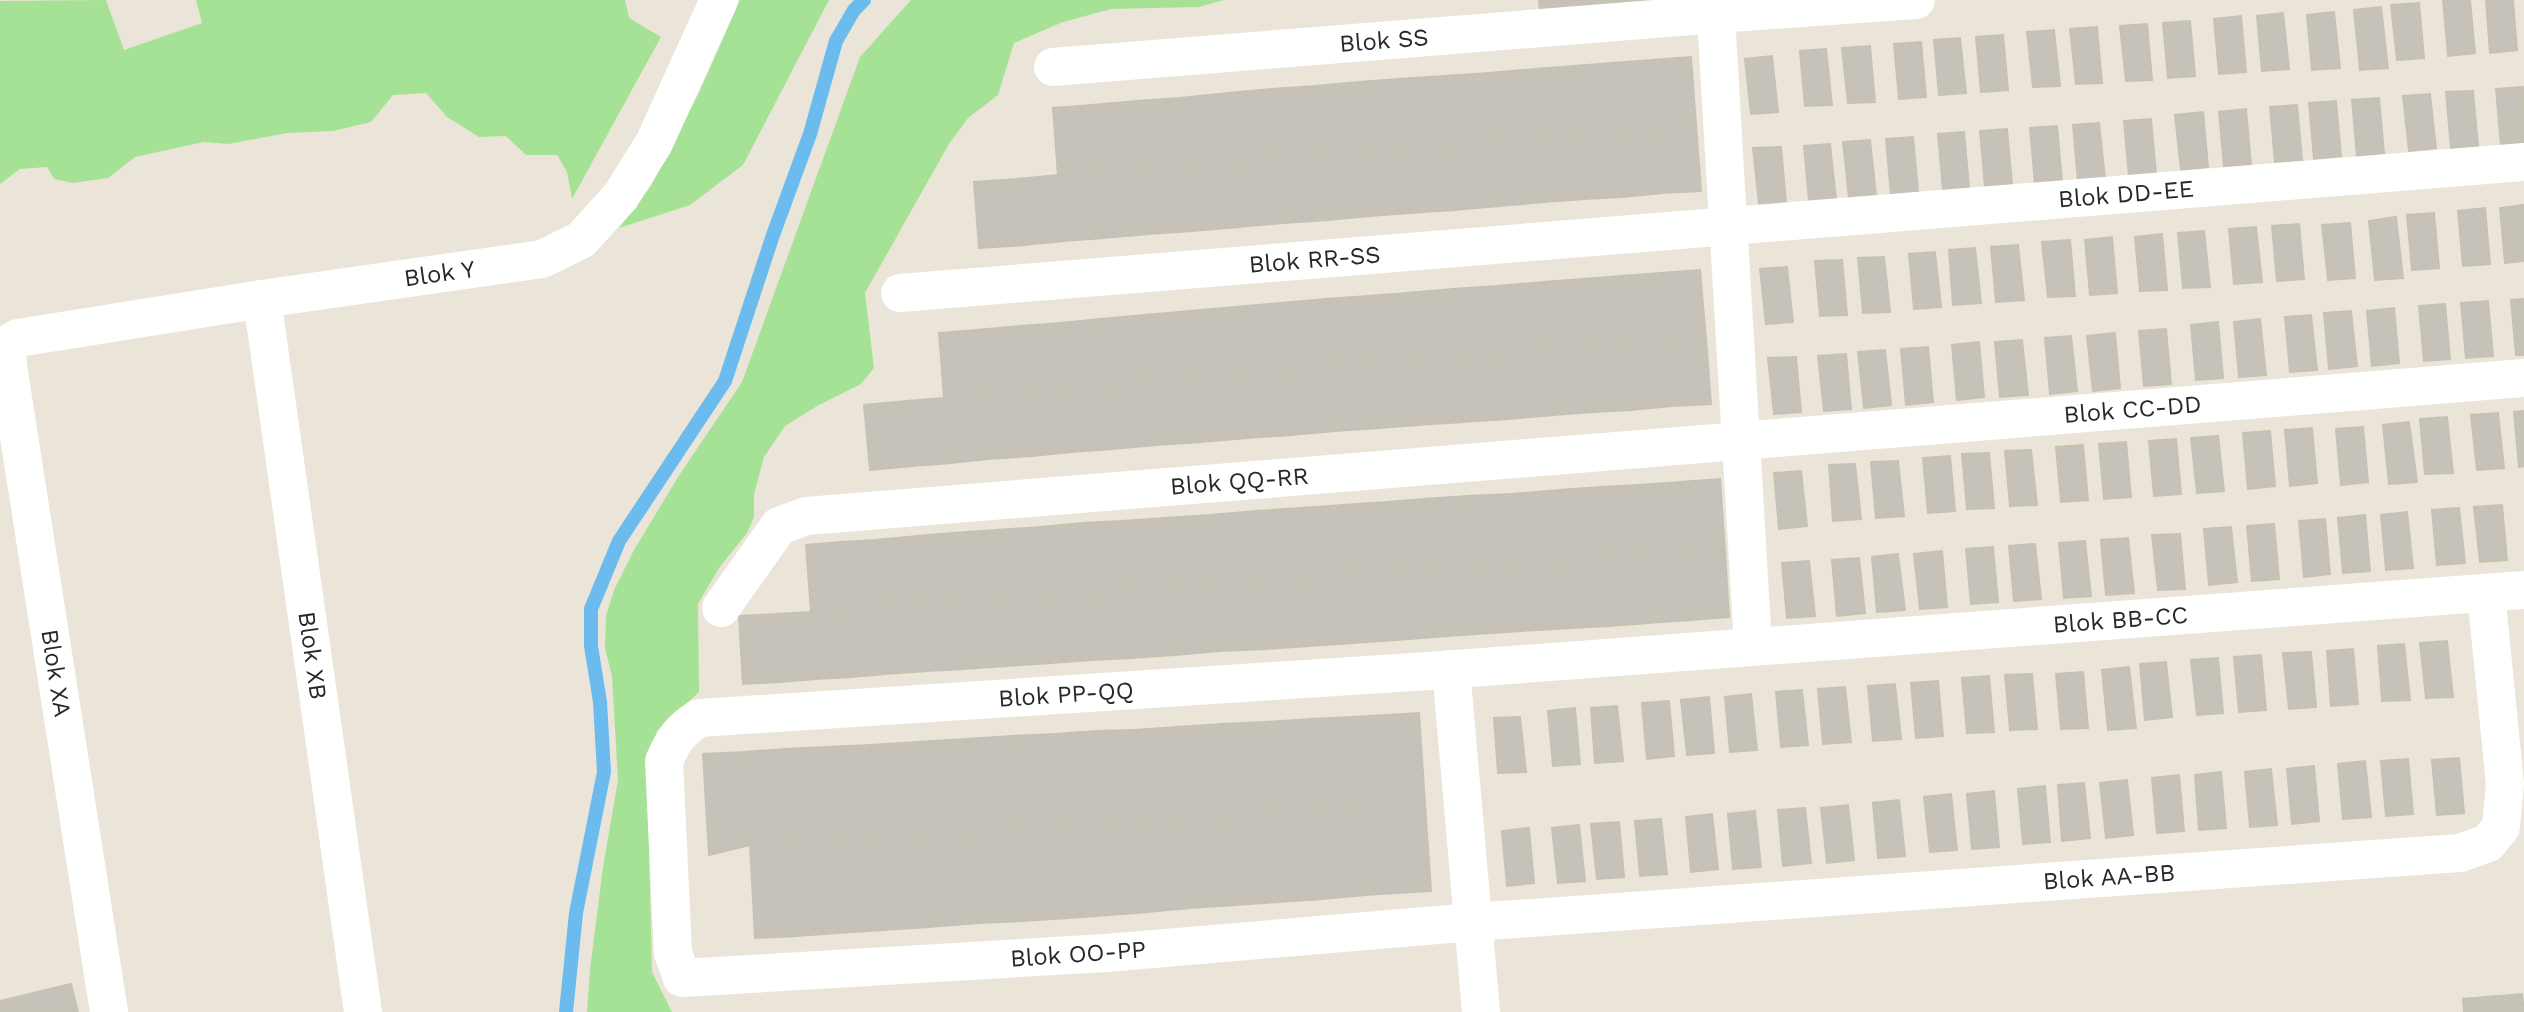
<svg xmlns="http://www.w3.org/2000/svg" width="2524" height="1012" font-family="'Work Sans',sans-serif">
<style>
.green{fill:#a6e295}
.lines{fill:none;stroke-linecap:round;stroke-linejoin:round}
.stream{stroke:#6bbbee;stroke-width:14}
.building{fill:#c6c2b9;stroke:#c6c2b3;stroke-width:2}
.street{stroke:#fff;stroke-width:38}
.labels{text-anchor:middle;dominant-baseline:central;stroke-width:5;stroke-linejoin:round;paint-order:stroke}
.street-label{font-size:24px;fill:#282828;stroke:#fff}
</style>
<rect width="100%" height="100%" fill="#ebe5d9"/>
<g class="green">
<path d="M106 0 124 50 202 23 196 0H625L629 18 661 37 572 199 567 172 557 155H526L506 136 479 137 447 117 426 93 393 95 371 122 333 131 287 133 228 144 204 142 135 157 108 178 73 183 54 179 47 167 20 169 0 184V1Z"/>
<path d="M740 0H829L743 165 690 205 619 228 651 186 699 93Z"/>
<path d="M911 0H1224L1199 7 1111 9 1063 22 1014 43 998 95 968 118 949 144 865 293 874 368 861 384 817 406 785 426 764 457 754 494V517L747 533 719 568 698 604 699 692 657 731 647 769 652 972 672 1012H587L590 969 603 867 618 780 612 677 605 648 606 616 614 590 634 550 678 477 742 382 860 57Z"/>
</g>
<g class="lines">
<path class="stream" d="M566 1012 576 913 604 772 600 702 591 646V609L619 541 725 381 773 235 810 134 836 41 854 10 864 0"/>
</g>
<g class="building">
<path d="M1539 0H1695L1540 12Z"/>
<path d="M2443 0H2470L2475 53 2448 56Z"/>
<path d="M2486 0H2513L2517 50 2490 53Z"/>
<path d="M2419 3 2424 58 2397 60 2391 5Z"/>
<path d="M2381 7 2388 68 2360 70 2354 10Z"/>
<path d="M2334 12 2340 68 2312 70 2307 15Z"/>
<path d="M2283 13 2289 69 2262 71 2257 16Z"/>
<path d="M2241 16 2246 72 2219 74 2214 19Z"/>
<path d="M2190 21 2195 76 2168 78 2163 23Z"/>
<path d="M2147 24 2152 80 2126 81 2120 26Z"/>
<path d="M2097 27 2102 83 2076 84 2070 29Z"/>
<path d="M2054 30 2060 86 2033 87 2027 32Z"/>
<path d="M2003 35 2008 90 1981 92 1976 37Z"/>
<path d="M1960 38 1966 93 1939 95 1934 40Z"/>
<path d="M1921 42 1926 97 1899 99 1894 44Z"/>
<path d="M1870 46 1875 102 1848 103 1842 48Z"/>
<path d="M1826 49 1832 105 1805 106 1800 51Z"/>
<path d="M1772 56 1778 112 1751 114 1745 59Z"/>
<path d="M1691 57 1696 125 1657 128 1652 60Z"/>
<path d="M1652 60 1657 128 1617 132 1612 63Z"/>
<path d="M1612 63 1617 132 1579 134 1574 66Z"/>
<path d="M1574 66 1579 134 1540 137 1535 69Z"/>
<path d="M1535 69 1540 137 1493 141 1489 73Z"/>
<path d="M1489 73 1493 141 1449 145 1444 76Z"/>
<path d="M1444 76 1449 145 1405 148 1399 79Z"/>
<path d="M1399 79 1405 148 1366 151 1359 82Z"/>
<path d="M1359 82 1366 151 1322 154 1316 86Z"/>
<path d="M1316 86 1322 154 1278 158 1272 89Z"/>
<path d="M2523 87 2524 143 2501 145 2496 89Z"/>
<path d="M1272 89 1278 158 1233 161 1228 93Z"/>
<path d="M2473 91 2478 146 2451 148 2446 92Z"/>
<path d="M1228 93 1233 161 1187 165 1181 98Z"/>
<path d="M2430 94 2436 148 2409 151 2403 96Z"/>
<path d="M1181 98 1187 165 1143 169 1137 101Z"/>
<path d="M2379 98 2384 153 2357 156 2352 100Z"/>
<path d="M1137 101 1143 169 1098 172 1092 105Z"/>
<path d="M2336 101 2341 156 2314 159 2309 103Z"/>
<path d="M1092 105 1098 172 1058 175 1053 108Z"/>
<path d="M2297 105 2302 160 2275 162 2270 107Z"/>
<path d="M2246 109 2251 165 2224 167 2219 112Z"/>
<path d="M2203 112 2208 167 2181 170 2175 115Z"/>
<path d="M2151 119 2156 174 2129 176 2124 121Z"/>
<path d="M2099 123 2105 178 2078 181 2073 125Z"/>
<path d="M1696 125 1701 191 1662 193 1657 128Z"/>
<path d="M2057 126 2062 181 2035 184 2030 128Z"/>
<path d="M1657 128 1662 193 1622 197 1617 132Z"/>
<path d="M2007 129 2012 184 1985 187 1980 131Z"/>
<path d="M1617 132 1622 197 1584 199 1579 134Z"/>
<path d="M1964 132 1969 187 1943 190 1938 134Z"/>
<path d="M1579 134 1584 199 1545 202 1540 137Z"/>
<path d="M1540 137 1545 202 1499 206 1493 141Z"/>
<path d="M1913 137 1918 192 1891 195 1886 139Z"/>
<path d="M1870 140 1876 195 1849 198 1843 142Z"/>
<path d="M1493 141 1499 206 1454 210 1449 145Z"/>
<path d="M1830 144 1836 199 1809 201 1804 146Z"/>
<path d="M1449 145 1454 210 1410 213 1405 148Z"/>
<path d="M1781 147 1786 202 1759 204 1753 148Z"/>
<path d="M1405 148 1410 213 1370 216 1366 151Z"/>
<path d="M1366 151 1370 216 1327 220 1322 154Z"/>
<path d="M1322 154 1327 220 1283 223 1278 158Z"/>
<path d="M1278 158 1283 223 1239 227 1233 161Z"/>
<path d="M1233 161 1239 227 1192 231 1187 165Z"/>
<path d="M1187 165 1192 231 1148 234 1143 169Z"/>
<path d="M1143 169 1148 234 1103 238 1098 172Z"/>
<path d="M1098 172 1103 238 1064 241 1058 175Z"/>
<path d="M1058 175 1064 241 1024 245 1018 179Z"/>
<path d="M1018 179 1024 245 979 248 974 182Z"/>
<path d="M2524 205V261L2505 263 2500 208Z"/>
<path d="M2485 208 2490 264 2463 266 2458 211Z"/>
<path d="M2434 213 2439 268 2412 270 2407 215Z"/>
<path d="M2396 217 2403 278 2375 280 2369 221Z"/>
<path d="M2350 223 2355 278 2328 280 2322 225Z"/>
<path d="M2299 224 2304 279 2277 281 2272 226Z"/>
<path d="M2256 227 2262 282 2234 284 2229 229Z"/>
<path d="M2204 231 2210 287 2183 288 2178 233Z"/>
<path d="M2162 234 2167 290 2140 291 2135 237Z"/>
<path d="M2112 237 2117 293 2090 295 2085 240Z"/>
<path d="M2070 240 2075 296 2048 297 2042 242Z"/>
<path d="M2018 245 2024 300 1996 302 1991 247Z"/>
<path d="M1975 248 1981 303 1953 305 1949 250Z"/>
<path d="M1935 252 1941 307 1914 309 1909 254Z"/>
<path d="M1884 257 1890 312 1863 313 1858 258Z"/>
<path d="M1842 260 1847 315 1820 316 1815 261Z"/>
<path d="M1787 267 1793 322 1766 324 1760 269Z"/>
<path d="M1700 270 1706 339 1666 341 1661 273Z"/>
<path d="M1661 273 1666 341 1626 345 1621 276Z"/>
<path d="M1621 276 1626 345 1588 347 1583 279Z"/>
<path d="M1583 279 1588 347 1549 350 1544 282Z"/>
<path d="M1544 282 1549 350 1502 354 1497 286Z"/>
<path d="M1497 286 1502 354 1458 357 1453 289Z"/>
<path d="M1453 289 1458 357 1413 361 1407 293Z"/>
<path d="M1407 293 1413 361 1373 364 1368 296Z"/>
<path d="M1368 296 1373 364 1330 367 1325 299Z"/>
<path d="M1325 299 1330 367 1286 370 1281 303Z"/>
<path d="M2524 299V355H2516L2511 300Z"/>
<path d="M2488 301 2493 356 2466 358 2461 303Z"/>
<path d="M1281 303 1286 370 1242 374 1236 307Z"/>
<path d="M2445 304 2450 359 2424 361 2419 306Z"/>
<path d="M1236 307 1242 374 1195 378 1189 311Z"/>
<path d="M2394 308 2399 363 2372 366 2367 311Z"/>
<path d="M1189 311 1195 378 1151 381 1145 315Z"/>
<path d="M2351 311 2357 366 2329 369 2324 313Z"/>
<path d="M1145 315 1151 381 1106 385 1100 319Z"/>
<path d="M2311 315 2317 370 2290 372 2285 317Z"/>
<path d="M1100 319 1106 385 1066 388 1061 323Z"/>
<path d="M2260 319 2266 375 2239 377 2234 322Z"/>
<path d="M2218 322 2223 378 2196 380 2191 325Z"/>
<path d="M1061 323 1066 388 1026 392 1021 326Z"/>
<path d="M1021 326 1026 392 983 395 977 330Z"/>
<path d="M2166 329 2171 384 2144 386 2139 331Z"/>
<path d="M977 330 983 395 944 398 939 333Z"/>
<path d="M2115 333 2120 388 2093 391 2087 336Z"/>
<path d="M2071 336 2077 391 2050 394 2045 338Z"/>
<path d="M1706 339 1711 404 1671 406 1666 341Z"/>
<path d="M2022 340 2028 395 2000 397 1995 342Z"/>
<path d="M1666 341 1671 406 1631 410 1626 345Z"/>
<path d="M1979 342 1984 397 1957 400 1952 345Z"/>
<path d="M1626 345 1631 410 1593 412 1588 347Z"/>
<path d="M1588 347 1593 412 1554 415 1549 350Z"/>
<path d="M1928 347 1933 402 1906 405 1901 349Z"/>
<path d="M1549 350 1554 415 1507 419 1502 354Z"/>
<path d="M1885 350 1891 405 1864 408 1858 352Z"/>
<path d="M1502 354 1507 419 1463 422 1458 357Z"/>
<path d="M1846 354 1851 409 1824 411 1818 356Z"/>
<path d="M1458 357 1463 422 1418 425 1413 361Z"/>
<path d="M1796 357 1801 412 1774 414 1768 358Z"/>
<path d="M1413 361 1418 425 1379 428 1373 364Z"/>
<path d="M1373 364 1379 428 1335 431 1330 367Z"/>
<path d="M1330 367 1335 431 1291 435 1286 370Z"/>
<path d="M1286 370 1291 435 1247 438 1242 374Z"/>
<path d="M1242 374 1247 438 1201 442 1195 378Z"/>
<path d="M1195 378 1201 442 1156 445 1151 381Z"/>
<path d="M1151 381 1156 445 1112 449 1106 385Z"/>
<path d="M1106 385 1112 449 1072 452 1066 388Z"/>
<path d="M1066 388 1072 452 1032 456 1026 392Z"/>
<path d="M1026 392 1032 456 988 459 983 395Z"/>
<path d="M983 395 988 459 951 463 944 398Z"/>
<path d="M944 398 951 463 913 466 907 401Z"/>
<path d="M907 401 913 466 870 470 864 405Z"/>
<path d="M2524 411V466L2519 467 2514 412Z"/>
<path d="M2498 413 2504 468 2477 470 2471 415Z"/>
<path d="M2447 417 2453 473 2425 474 2420 419Z"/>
<path d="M2409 422 2417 482 2389 484 2383 425Z"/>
<path d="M2363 427 2368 482 2341 485 2336 429Z"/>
<path d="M2312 428 2317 483 2290 486 2285 430Z"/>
<path d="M2270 431 2275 486 2248 489 2243 433Z"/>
<path d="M2218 436 2224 491 2197 493 2191 438Z"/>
<path d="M2176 439 2181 494 2154 496 2149 441Z"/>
<path d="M2126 442 2131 497 2104 499 2099 444Z"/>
<path d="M2083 445 2088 500 2061 502 2056 447Z"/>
<path d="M2031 450 2037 505 2010 506 2005 451Z"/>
<path d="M1989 453 1994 508 1967 509 1962 454Z"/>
<path d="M1950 456 1955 511 1928 513 1923 458Z"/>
<path d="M1898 461 1904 516 1876 518 1871 462Z"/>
<path d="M1855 464 1861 519 1833 521 1829 465Z"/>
<path d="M1801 471 1807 526 1779 529 1774 473Z"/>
<path d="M1720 479 1725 551 1686 553 1681 482Z"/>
<path d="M1681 482 1686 553 1644 556 1639 485Z"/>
<path d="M1639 485 1644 556 1605 558 1600 487Z"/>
<path d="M1600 487 1605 558 1565 561 1560 490Z"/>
<path d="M1560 490 1565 561 1516 565 1512 494Z"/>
<path d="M1512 494 1516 565 1472 567 1467 496Z"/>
<path d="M1467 496 1472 567 1430 570 1425 499Z"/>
<path d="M1425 499 1430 570 1392 572 1387 502Z"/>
<path d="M1387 502 1392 572 1348 575 1343 505Z"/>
<path d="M1343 505 1348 575 1304 579 1300 508Z"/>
<path d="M2502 505 2507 560 2480 562 2474 507Z"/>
<path d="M1300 508 1304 579 1260 581 1256 511Z"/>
<path d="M2459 508 2465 563 2437 565 2432 510Z"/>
<path d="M1256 511 1260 581 1215 584 1210 515Z"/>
<path d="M2407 512 2413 568 2386 570 2381 515Z"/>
<path d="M1210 515 1215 584 1170 587 1165 518Z"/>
<path d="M2365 515 2370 571 2343 573 2338 518Z"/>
<path d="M1165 518 1170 587 1126 590 1121 521Z"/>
<path d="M2325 519 2330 574 2304 577 2299 521Z"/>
<path d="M1121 521 1126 590 1088 593 1083 523Z"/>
<path d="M1083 523 1088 593 1046 595 1041 527Z"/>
<path d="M2274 524 2279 579 2252 581 2247 526Z"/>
<path d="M1041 527 1046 595 1000 598 996 530Z"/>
<path d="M2231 527 2237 582 2209 585 2204 529Z"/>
<path d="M996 530 1000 598 959 601 953 533Z"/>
<path d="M953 533 959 601 922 604 917 536Z"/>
<path d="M2180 534 2185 589 2158 590 2152 535Z"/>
<path d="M917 536 922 604 880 606 876 540Z"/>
<path d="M2128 538 2134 593 2106 595 2101 540Z"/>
<path d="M876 540 880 606 846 609 841 542Z"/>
<path d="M2085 541 2091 596 2064 598 2059 543Z"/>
<path d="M841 542 846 609 811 612 806 545Z"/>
<path d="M2035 544 2041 599 2014 601 2009 546Z"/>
<path d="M1993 547 1998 602 1971 604 1966 549Z"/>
<path d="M1725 551 1729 617 1691 620 1686 553Z"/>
<path d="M1942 551 1947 607 1920 609 1914 554Z"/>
<path d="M1686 553 1691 620 1648 623 1644 556Z"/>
<path d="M1898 554 1905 610 1877 612 1872 557Z"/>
<path d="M1644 556 1648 623 1610 626 1605 558Z"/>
<path d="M1605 558 1610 626 1570 628 1565 561Z"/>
<path d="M1859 558 1865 613 1837 616 1832 560Z"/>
<path d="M1565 561 1570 628 1521 631 1516 565Z"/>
<path d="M1809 561 1815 616 1787 618 1782 563Z"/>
<path d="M1516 565 1521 631 1476 634 1472 567Z"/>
<path d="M1472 567 1476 634 1434 637 1430 570Z"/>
<path d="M1430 570 1434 637 1397 640 1392 572Z"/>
<path d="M1392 572 1397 640 1353 643 1348 575Z"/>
<path d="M1348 575 1353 643 1309 646 1304 579Z"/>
<path d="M1304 579 1309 646 1265 649 1260 581Z"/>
<path d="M1260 581 1265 649 1220 651 1215 584Z"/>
<path d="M1215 584 1220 651 1175 655 1170 587Z"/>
<path d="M1170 587 1175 655 1131 658 1126 590Z"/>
<path d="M1126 590 1131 658 1093 660 1088 593Z"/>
<path d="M1088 593 1093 660 1051 663 1046 595Z"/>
<path d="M1046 595 1051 663 1006 666 1000 598Z"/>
<path d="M1000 598 1006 666 963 669 959 601Z"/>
<path d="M959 601 963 669 927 671 922 604Z"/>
<path d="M922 604 927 671 885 674 880 606Z"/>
<path d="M880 606 885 674 851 677 846 609Z"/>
<path d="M846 609 851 677 816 679 811 612Z"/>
<path d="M811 612 816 679 780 682 776 614Z"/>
<path d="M776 614 780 682 743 684 739 616Z"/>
<path d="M2447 641 2453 697 2426 698 2420 643Z"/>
<path d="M2404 644 2410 700 2382 701 2378 646Z"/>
<path d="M2353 649 2358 704 2331 706 2327 651Z"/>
<path d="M2311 652 2316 707 2289 709 2283 653Z"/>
<path d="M2261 655 2266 710 2239 712 2234 657Z"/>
<path d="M2218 658 2223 713 2197 715 2191 660Z"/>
<path d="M2166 662 2172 717 2145 720 2140 664Z"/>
<path d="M2129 667 2136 728 2108 730 2102 670Z"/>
<path d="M2083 672 2088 728 2061 729 2056 674Z"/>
<path d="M2032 674 2037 729 2010 730 2005 675Z"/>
<path d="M1989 676 1994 732 1967 733 1962 678Z"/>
<path d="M1938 681 1943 736 1916 738 1911 683Z"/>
<path d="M1895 684 1901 739 1873 741 1868 686Z"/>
<path d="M1845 687 1851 742 1823 744 1818 689Z"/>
<path d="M1802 690 1808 745 1781 747 1776 692Z"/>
<path d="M1751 694 1757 750 1730 752 1725 697Z"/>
<path d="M1709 697 1714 753 1687 755 1681 700Z"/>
<path d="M1669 701 1674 756 1647 759 1642 703Z"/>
<path d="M1617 706 1623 761 1595 763 1591 708Z"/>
<path d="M1575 708 1580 764 1553 766 1548 711Z"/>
<path d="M1419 713 1425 804 1358 807 1352 717Z"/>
<path d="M1352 717 1358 807 1317 810 1310 719Z"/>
<path d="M1520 717 1526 772 1498 773 1494 718Z"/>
<path d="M1310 719 1317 810 1273 813 1266 722Z"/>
<path d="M1266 722 1273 813 1228 816 1222 724Z"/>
<path d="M1222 724 1228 816 1183 819 1177 727Z"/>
<path d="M1177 727 1183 819 1141 822 1135 730Z"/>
<path d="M1135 730 1141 822 1104 824 1097 731Z"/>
<path d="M1097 731 1104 824 1062 827 1056 734Z"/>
<path d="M1056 734 1062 827 1017 830 1011 736Z"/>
<path d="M1011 736 1017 830 973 833 967 739Z"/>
<path d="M967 739 973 833 924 836 918 742Z"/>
<path d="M918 742 924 836 877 838 871 745Z"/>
<path d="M871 745 877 838 832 841 826 747Z"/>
<path d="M826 747 832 841 791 844 785 749Z"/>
<path d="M785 749 791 844 750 845 744 752Z"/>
<path d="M744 752 750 845 709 855 703 754Z"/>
<path d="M2459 758 2464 813 2437 815 2432 760Z"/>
<path d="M2408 759 2413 814 2386 816 2381 761Z"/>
<path d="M2365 761 2371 817 2343 819 2338 764Z"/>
<path d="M2314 766 2319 821 2292 824 2287 769Z"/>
<path d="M2271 769 2277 825 2250 827 2245 772Z"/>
<path d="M2221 772 2226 828 2199 830 2195 775Z"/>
<path d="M2179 775 2184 831 2157 833 2152 778Z"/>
<path d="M2127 780 2133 835 2106 838 2100 783Z"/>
<path d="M2084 783 2090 838 2062 841 2058 785Z"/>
<path d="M2045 786 2050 842 2023 844 2018 789Z"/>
<path d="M1994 791 1999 847 1972 849 1967 794Z"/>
<path d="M1951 794 1957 850 1930 852 1924 797Z"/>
<path d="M1899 800 1905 856 1878 858 1873 803Z"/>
<path d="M1425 804 1431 891 1365 895 1358 807Z"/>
<path d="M1848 805 1854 860 1827 863 1821 808Z"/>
<path d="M1358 807 1365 895 1322 899 1317 810Z"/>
<path d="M1805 808 1811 863 1783 866 1778 810Z"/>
<path d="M1317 810 1322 899 1279 902 1273 813Z"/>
<path d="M1755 811 1761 867 1733 869 1728 814Z"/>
<path d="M1273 813 1279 902 1235 905 1228 816Z"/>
<path d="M1712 814 1718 869 1691 872 1686 817Z"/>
<path d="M1228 816 1235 905 1189 908 1183 819Z"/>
<path d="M1183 819 1189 908 1148 912 1141 822Z"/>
<path d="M1661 819 1667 874 1640 876 1635 821Z"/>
<path d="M1141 822 1148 912 1110 915 1104 824Z"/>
<path d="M1619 822 1624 877 1597 879 1591 824Z"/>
<path d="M1104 824 1110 915 1068 918 1062 827Z"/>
<path d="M1579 825 1585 881 1558 883 1552 828Z"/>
<path d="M1062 827 1068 918 1023 921 1017 830Z"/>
<path d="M1529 828 1534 883 1507 886 1502 831Z"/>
<path d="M1017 830 1023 921 978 923 973 833Z"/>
<path d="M973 833 978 923 929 927 924 836Z"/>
<path d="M924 836 929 927 883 930 877 838Z"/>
<path d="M877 838 883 930 838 933 832 841Z"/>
<path d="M832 841 838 933 796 936 791 844Z"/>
<path d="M791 844 796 936 755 938 750 845Z"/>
<path d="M71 984 78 1012H0V1001Z"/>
<path d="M2522 994 2524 1012H2464L2463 999Z"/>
</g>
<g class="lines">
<g class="street">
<path d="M1715 0 1753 646"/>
<path id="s1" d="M1053 67 1716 14 1916 0"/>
<path id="s2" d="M900 293 2524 162"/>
<path id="s3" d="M262 299 363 1012"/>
<path id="s4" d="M2486 593 2505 784 2501 827 2488 843 2460 853 1473 922 1106 953 682 978 673 953 664 761C674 739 679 731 699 718L1429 671 2524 590"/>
<path id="s5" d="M721 608 779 526 806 516 2524 378"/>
<path d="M1451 669 1481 1012"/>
<path id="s6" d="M109 1012 8 366 7 355 11 342 18 338 262 299 542 259 581 240 621 196 654 143 719 0"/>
</g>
</g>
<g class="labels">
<g class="street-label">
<text stroke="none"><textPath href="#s1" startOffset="332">Blok SS</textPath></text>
<text stroke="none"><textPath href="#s2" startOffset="1230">Blok DD-EE</textPath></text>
<text stroke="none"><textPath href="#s2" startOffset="416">Blok RR-SS</textPath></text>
<text stroke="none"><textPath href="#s6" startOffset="1113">Blok Y</textPath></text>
<text stroke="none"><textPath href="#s5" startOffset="1460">Blok CC-DD</textPath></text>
<text stroke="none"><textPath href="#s5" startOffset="564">Blok QQ-RR</textPath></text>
<text stroke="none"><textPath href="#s4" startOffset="3768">Blok BB-CC</textPath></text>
<text stroke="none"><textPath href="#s3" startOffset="360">Blok XB</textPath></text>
<text transform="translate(56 673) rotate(81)">Blok XA</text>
<text stroke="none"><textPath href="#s4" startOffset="2711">Blok PP-QQ</textPath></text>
<text transform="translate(2109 877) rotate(-4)">Blok AA-BB</text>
<text transform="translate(1078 954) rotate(-4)">Blok OO-PP</text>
</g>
</g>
</svg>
